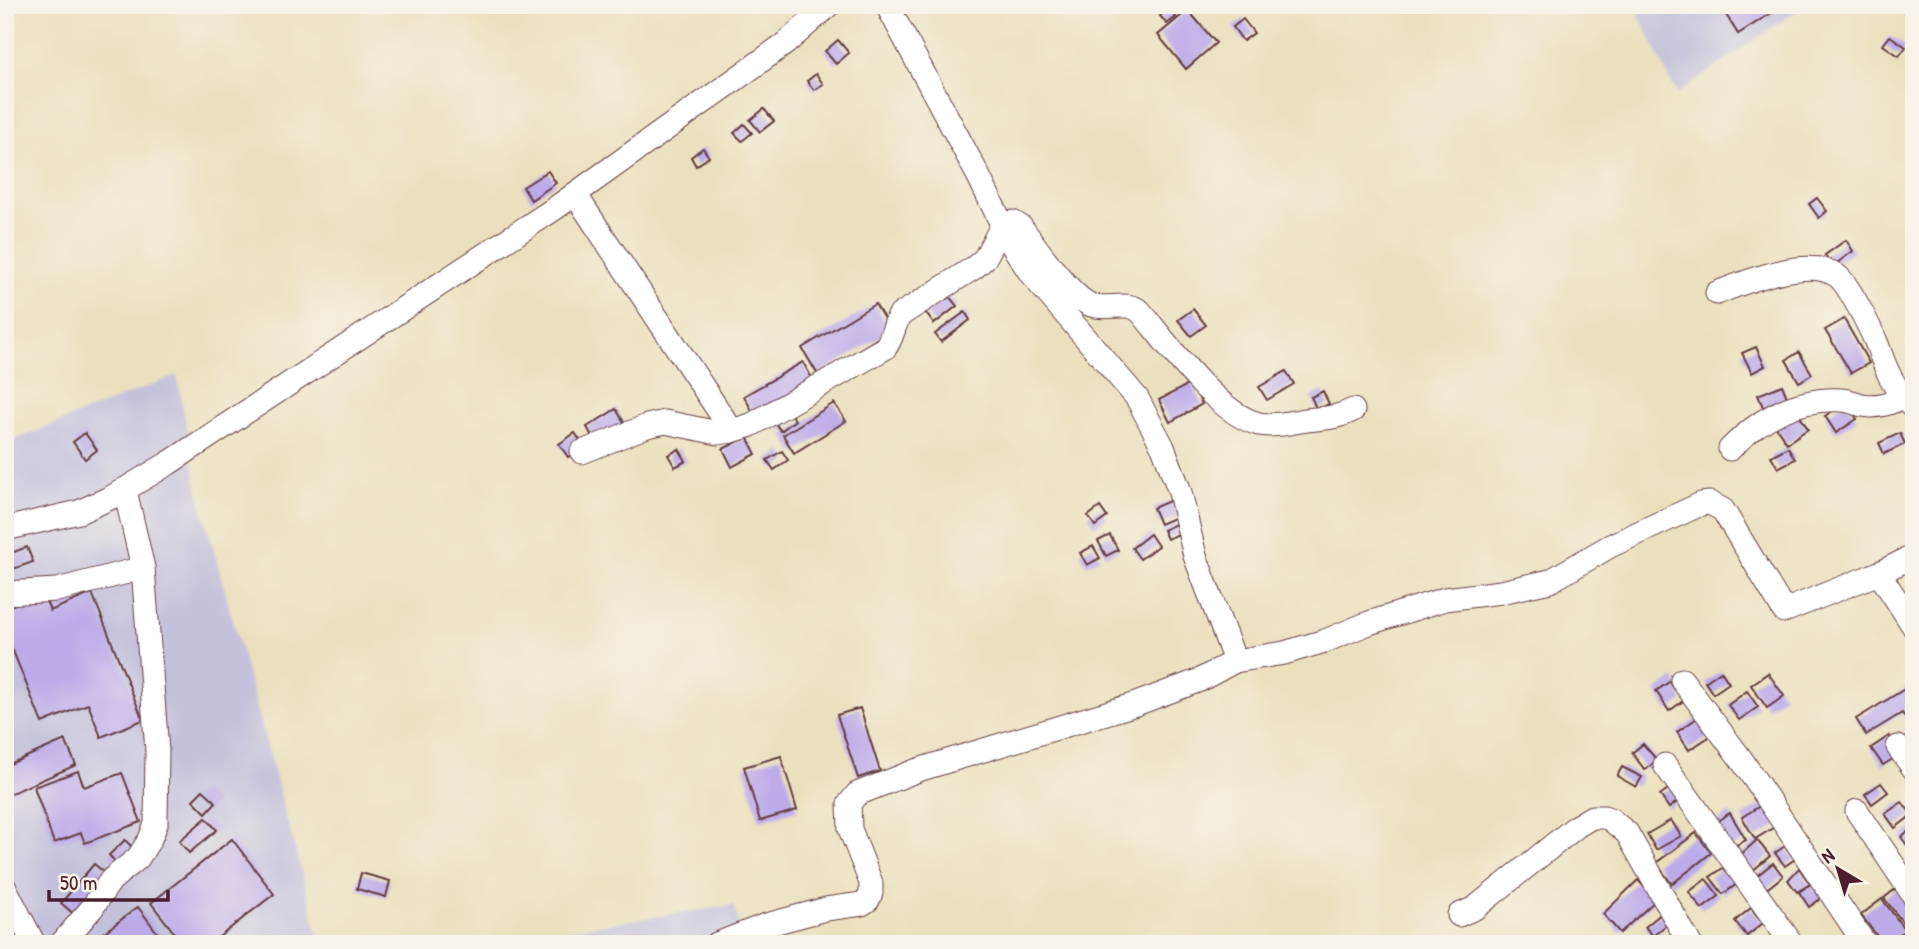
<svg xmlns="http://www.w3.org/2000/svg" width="1919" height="949" font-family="'Patrick Hand',sans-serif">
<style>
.industrial{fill:#c3c1db}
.building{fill:#bdabe9}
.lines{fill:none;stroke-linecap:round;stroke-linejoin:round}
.minor-casing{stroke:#623c41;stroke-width:25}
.minor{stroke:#fff;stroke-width:23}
</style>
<rect width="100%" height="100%" fill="#f7f3e8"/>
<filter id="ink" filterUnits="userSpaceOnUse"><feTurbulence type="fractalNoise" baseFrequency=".0143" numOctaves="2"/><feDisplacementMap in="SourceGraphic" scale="14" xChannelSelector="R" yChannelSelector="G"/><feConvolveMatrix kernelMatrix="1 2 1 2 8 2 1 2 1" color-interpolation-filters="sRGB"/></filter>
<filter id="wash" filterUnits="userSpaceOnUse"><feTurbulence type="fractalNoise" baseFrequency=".00686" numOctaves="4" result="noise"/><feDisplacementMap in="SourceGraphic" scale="28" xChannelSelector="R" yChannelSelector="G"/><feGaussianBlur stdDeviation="1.57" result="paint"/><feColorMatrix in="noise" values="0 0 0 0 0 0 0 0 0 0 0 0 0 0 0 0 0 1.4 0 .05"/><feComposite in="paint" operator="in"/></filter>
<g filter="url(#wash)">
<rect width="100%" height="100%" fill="#ebe0bd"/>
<g class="industrial">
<path d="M1634 5H1805L1677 94Z"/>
<path d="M177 375 198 492 321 944H24L5 907V444Z"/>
<path d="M734 905 743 944H472Z"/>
</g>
<g id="blocks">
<g class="building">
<path d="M1720 5H1784L1738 34Z"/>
<path d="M1169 8 1176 17 1167 24 1160 16Z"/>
<path d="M1188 10 1216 43 1186 69 1158 35Z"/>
<path d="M1243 19 1254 33 1243 41 1233 27Z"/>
<path d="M1890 36 1906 47 1899 56 1883 45Z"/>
<path d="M838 40 849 53 836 64 825 51Z"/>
<path d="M816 74 823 84 814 90 807 81Z"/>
<path d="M764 109 774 121 760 132 750 120Z"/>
<path d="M744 124 752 133 742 141 734 133Z"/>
<path d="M703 148 709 157 696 166 691 157Z"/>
<path d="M548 171 556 183 531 200 523 187Z"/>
<path d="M1817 198 1827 211 1819 218 1809 204Z"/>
<path d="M1846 240 1853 251 1833 266 1825 255Z"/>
<path d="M948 295 957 306 934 324 925 312Z"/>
<path d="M875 304 891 330 818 375 802 348Z"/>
<path d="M1193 309 1206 325 1191 336 1178 320Z"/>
<path d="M965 312 970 320 941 342 935 334Z"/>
<path d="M1844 319 1869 363 1851 373 1825 330Z"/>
<path d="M1756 347 1765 366 1752 373 1742 353Z"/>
<path d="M1799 352 1812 374 1799 382 1786 360Z"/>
<path d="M803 362 814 382 755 416 744 396Z"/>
<path d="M1286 371 1294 384 1267 400 1259 387Z"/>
<path d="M1191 383 1202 404 1170 422 1159 400Z"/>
<path d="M1782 385 1789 402 1765 412 1758 395Z"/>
<path d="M1323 391 1329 404 1317 410 1311 397Z"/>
<path d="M1846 402 1857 419 1836 433 1825 416Z"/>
<path d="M834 403 846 421 794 453 783 435Z"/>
<path d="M616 409 625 424 595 442 587 427Z"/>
<path d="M789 412 795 420 781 431 775 423Z"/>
<path d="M1798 413 1808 429 1787 443 1776 427Z"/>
<path d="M85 433 97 450 85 459 73 442Z"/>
<path d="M575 433 584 446 568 457 559 444Z"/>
<path d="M1900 433 1905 444 1884 454 1879 443Z"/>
<path d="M747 437 756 454 732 467 723 449Z"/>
<path d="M1788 447 1795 459 1778 468 1771 456Z"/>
<path d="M679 449 686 461 675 467 668 455Z"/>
<path d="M782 451 788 460 774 470 767 460Z"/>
<path d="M1176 498 1183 514 1160 524 1153 508Z"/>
<path d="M1100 507 1107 517 1095 526 1088 516Z"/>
<path d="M1182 521 1186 531 1167 539 1163 530Z"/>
<path d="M1150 534 1158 546 1140 559 1132 548Z"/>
<path d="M1110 535 1118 550 1106 556 1098 541Z"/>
<path d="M1093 546 1100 558 1087 565 1080 553Z"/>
<path d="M27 547 33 562 13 569 8 554Z"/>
<path d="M43 593 50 611 92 593 143 720 101 737 88 704 42 723 5 631V608Z"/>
<path d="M1721 671 1729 683 1713 694 1705 682Z"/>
<path d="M1768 673 1784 696 1767 708 1751 685Z"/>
<path d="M1675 678 1683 701 1669 711 1656 691Z"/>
<path d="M1911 685 1914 689V716L1907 720 1902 713 1866 735 1856 719Z"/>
<path d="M1747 691 1758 707 1739 720 1728 705Z"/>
<path d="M860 708 880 771 858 778 837 715Z"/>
<path d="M1703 714 1715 733 1689 750 1677 732Z"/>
<path d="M1889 736 1901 754 1883 765 1871 748Z"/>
<path d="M65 740 76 765 5 796V766Z"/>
<path d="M1643 744 1657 760 1645 770 1632 753Z"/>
<path d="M781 756 797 810 760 821 744 767Z"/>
<path d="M1622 767 1642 777 1636 787 1617 776Z"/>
<path d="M78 771 84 787 122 773 141 822 85 843 81 833 54 843 34 787Z"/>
<path d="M1881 783 1888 792 1872 804 1865 794Z"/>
<path d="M1672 786 1682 798 1669 808 1660 795Z"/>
<path d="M203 790 216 802 206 813 193 800Z"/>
<path d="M1902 802 1912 815 1895 828 1885 814Z"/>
<path d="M1765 803 1778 825 1755 839 1742 817Z"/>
<path d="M1730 813 1746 840 1731 848 1716 822Z"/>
<path d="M206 818 217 830 189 853 179 841Z"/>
<path d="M1671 820 1681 836 1656 850 1647 834Z"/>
<path d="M1911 829 1914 833V846L1910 849 1901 837Z"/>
<path d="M1696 833 1711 853 1672 884 1656 863Z"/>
<path d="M232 839 274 894 210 944H183L151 903Z"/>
<path d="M125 840 134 849 118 865 109 855Z"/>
<path d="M1757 840 1770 856 1751 872 1738 857Z"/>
<path d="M1785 846 1795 859 1785 866 1775 853Z"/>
<path d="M1773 863 1783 876 1764 891 1754 878Z"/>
<path d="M94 864 110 877 76 916 61 903Z"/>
<path d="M1729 864 1741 881 1723 894 1710 877Z"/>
<path d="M1799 868 1810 884 1797 892 1788 880Z"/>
<path d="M361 873 390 881 386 897 357 889Z"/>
<path d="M1706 879 1719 896 1702 909 1689 892Z"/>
<path d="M1638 880 1656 900 1620 933 1603 914Z"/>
<path d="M1815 881 1826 895 1809 907 1799 892Z"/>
<path d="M1902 884 1914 899V924L1908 929 1884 898Z"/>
<path d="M1882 899 1905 930 1887 944H1883L1861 915Z"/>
<path d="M138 907 162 939 156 944H89Z"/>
<path d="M1751 908 1763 923 1747 936 1735 921Z"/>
<path d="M1662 913 1670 922 1653 936 1645 927Z"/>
</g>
</g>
</g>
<g filter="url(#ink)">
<use href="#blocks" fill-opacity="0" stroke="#623c41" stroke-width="2"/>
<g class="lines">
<g class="minor-casing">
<g id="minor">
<path d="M887 5 978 175 1012 245 1031 274 1137 398 1163 447 1180 492 1195 556 1235 661"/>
<path d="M575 194 732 431"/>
<path d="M1717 293C1745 282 1808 256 1836 275 1848 282 1871 330 1877 344 1887 373 1892 385 1914 409"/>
<path d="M1730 449C1761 417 1796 398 1841 400 1848 400 1855 403 1862 405 1878 408 1890 403 1904 397"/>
<path d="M582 452 647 426 665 422 718 433 732 431 751 425 885 348C893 338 893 326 900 315L975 267 985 258 1003 224 1013 222 1021 227C1036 246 1070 297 1091 305 1108 311 1125 300 1140 311 1167 343 1217 414 1259 424 1275 427 1291 422 1307 420 1323 418 1338 418 1353 410"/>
<path d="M5 529 79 512 112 497 169 463 554 209 786 43 829 5"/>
<path d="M1879 573 1914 627"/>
<path d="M5 593 57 590 143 568"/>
<path d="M1682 680 1741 759 1865 944"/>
<path d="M1898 747 1914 769"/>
<path d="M1665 765 1792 944"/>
<path d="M1857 811 1914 896"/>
<path d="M5 888 34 944"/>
<path d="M1459 915 1475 908 1577 826 1592 817H1604L1610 819 1627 833 1690 944"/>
<path d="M61 944 92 908 111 880 138 858 150 839 156 824 157 751 143 568 125 490"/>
<path d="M717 944 766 925 826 909 862 904 868 900 871 893V883L850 829 849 804 857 794 918 770 1136 704 1200 680 1235 661 1284 653 1325 641 1369 623 1445 599 1501 592 1550 581 1610 546 1701 504 1710 503 1723 510 1784 611 1879 573 1914 556"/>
</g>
</g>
<use href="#minor" class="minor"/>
</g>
</g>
<rect width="1919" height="949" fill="none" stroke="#f7f3e8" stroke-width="28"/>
<g transform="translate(1838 869) rotate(322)" stroke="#f7f3e8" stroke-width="5" paint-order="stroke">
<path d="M0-5L12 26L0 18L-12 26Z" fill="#4a1f2b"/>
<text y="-10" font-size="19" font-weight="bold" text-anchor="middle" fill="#4a1f2b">N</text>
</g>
<path d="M49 890v10h119v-10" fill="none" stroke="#4a1f2b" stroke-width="3.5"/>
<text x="60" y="890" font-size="21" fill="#4a1f2b" stroke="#f7f3e8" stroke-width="5" paint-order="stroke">50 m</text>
</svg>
